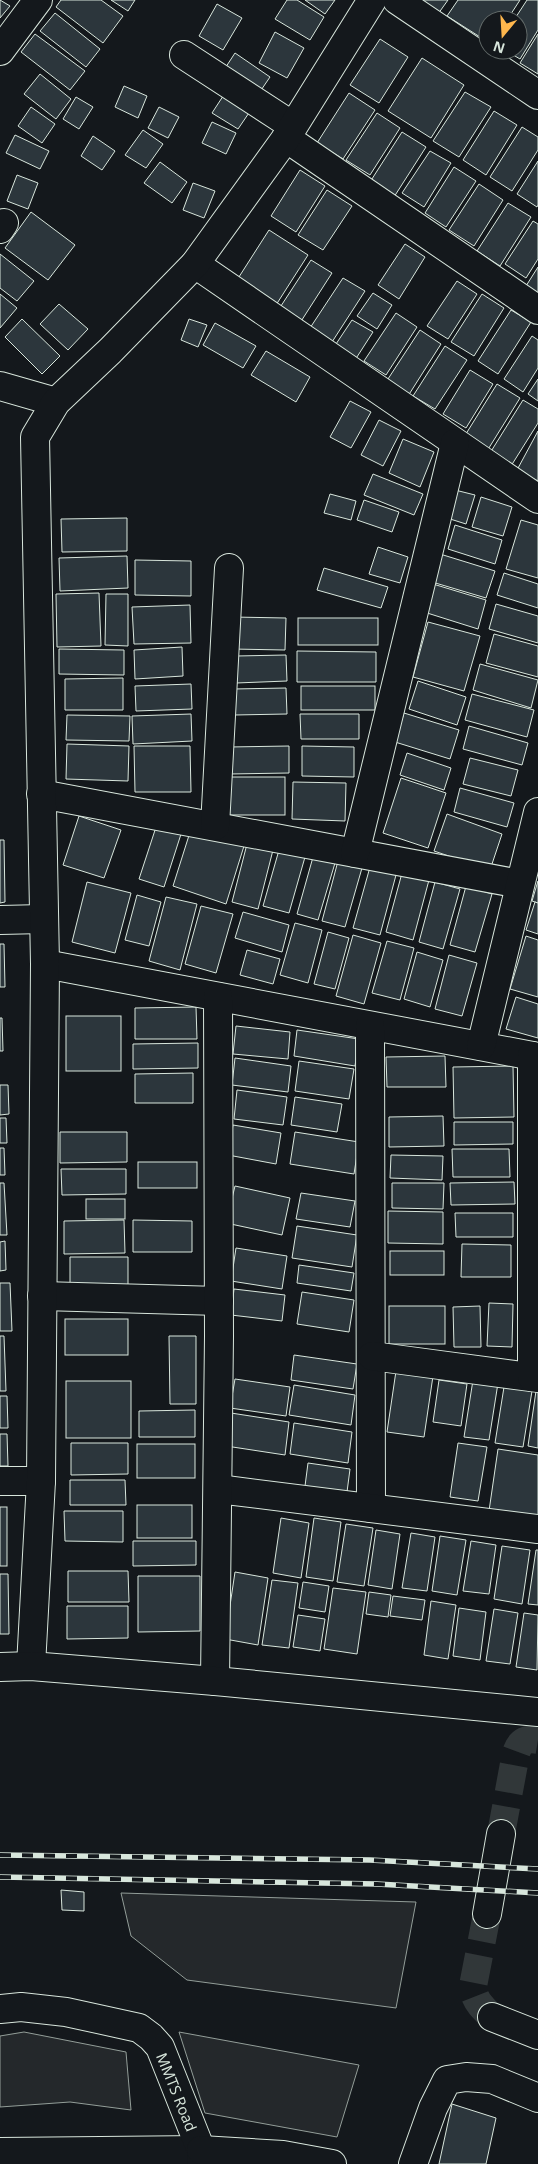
<svg xmlns="http://www.w3.org/2000/svg" width="538" height="2164" font-family="'Open Sans',sans-serif">
<style>
.parking{fill:#24282b;stroke:#939e99}
.building{fill:#2c363c;stroke:#d8e6dc}
.lines{fill:none;stroke-linecap:round;stroke-linejoin:round}
.minor-tunnel{stroke:#313739;stroke-width:28;stroke-dasharray:28 14;stroke-linecap:butt}
.minor-casing{stroke:#d8e6dc;stroke-width:30}
.tertiary-casing{stroke:#d8e6dc;stroke-width:30}
.minor{stroke:#14181c;stroke-width:28}
.tertiary{stroke:#14181c;stroke-width:28}
.rail-casing{stroke:#d8e6dc;stroke-width:5.5}
.rail{stroke:#14181c;stroke-width:4;stroke-dasharray:11;stroke-linecap:butt}
.labels{text-anchor:middle;dominant-baseline:central;stroke-width:4;stroke-linejoin:round;paint-order:stroke}
.street-label{font-size:15px;fill:#d8e6dc;stroke:#14181c}
</style>
<rect width="100%" height="100%" fill="#14181c"/>
<g class="parking">
<path d="M121 1893 416 1902 396 2008 187 1980 131 1936Z"/>
<path d="M24 2032 126 2052 131 2110 70 2102 0 2107V2036Z"/>
<path d="M179 2032 359 2065 337 2137 205 2113Z"/>
</g>
<g class="building">
<path d="M0 0 10 6 0 18Z"/>
<path d="M61 0H101L123 16 103 43 56 7Z"/>
<path d="M111 0H135L128 11Z"/>
<path d="M287 0H297L324 17 310 40 275 19Z"/>
<path d="M305 0H335L325 14Z"/>
<path d="M416 0H448L438 14Z"/>
<path d="M458 0H520L507 20H488V42L447 16Z"/>
<path d="M527 0H538V30L520 59 505 50H518V20H514Z"/>
<path d="M217 4 242 18 223 50 199 36Z"/>
<path d="M55 13 100 49 86 67 40 31Z"/>
<path d="M275 32 304 48 287 78 259 63Z"/>
<path d="M35 34 85 71 70 90 21 52Z"/>
<path d="M538 34V74L520 63Z"/>
<path d="M380 39 408 57 379 103 350 85Z"/>
<path d="M235 53 270 77 255 99 220 76Z"/>
<path d="M422 58 464 85 431 138 388 111Z"/>
<path d="M40 74 71 99 56 119 24 94Z"/>
<path d="M124 86 147 96 138 118 115 107Z"/>
<path d="M229 87 255 104 238 129 212 113Z"/>
<path d="M465 92 491 107 459 157 433 141Z"/>
<path d="M349 93 375 110 343 159 317 143Z"/>
<path d="M76 97 93 107 79 129 63 119Z"/>
<path d="M31 107 55 124 42 143 18 126Z"/>
<path d="M159 107 179 117 168 138 148 128Z"/>
<path d="M494 111 517 125 486 175 463 160Z"/>
<path d="M377 113 400 128 370 175 346 160Z"/>
<path d="M212 122 236 133 226 154 202 143Z"/>
<path d="M522 127 538 137V150L512 191 490 177Z"/>
<path d="M143 130 163 144 146 168 125 155Z"/>
<path d="M402 132 426 147 394 197 370 182Z"/>
<path d="M15 135 49 151 40 169 6 153Z"/>
<path d="M93 136 115 151 102 170 81 156Z"/>
<path d="M430 151 451 163 424 207 402 193Z"/>
<path d="M538 161V205L537 207 517 194Z"/>
<path d="M160 162 187 182 172 203 144 183Z"/>
<path d="M454 167 476 181 446 227 425 213Z"/>
<path d="M300 170 325 186 296 232 271 216Z"/>
<path d="M17 175 38 183 28 209 7 201Z"/>
<path d="M193 183 215 191 204 218 183 210Z"/>
<path d="M479 184 503 200 474 246 449 230Z"/>
<path d="M327 190 352 206 323 250 298 235Z"/>
<path d="M508 203 531 217 500 266 477 251Z"/>
<path d="M31 212 75 245 48 280 5 248Z"/>
<path d="M533 221 538 224V259L526 278 505 264Z"/>
<path d="M269 230 308 255 276 305 237 280Z"/>
<path d="M405 244 425 257 399 299 378 285Z"/>
<path d="M0 254 34 281 17 301 0 288Z"/>
<path d="M311 260 332 273 298 326 277 312Z"/>
<path d="M538 267V294L526 286Z"/>
<path d="M343 278 365 291 332 342 310 328Z"/>
<path d="M457 281 477 294 448 339 427 326Z"/>
<path d="M373 293 392 305 377 329 357 316Z"/>
<path d="M0 294 17 308 0 328Z"/>
<path d="M482 294 504 308 474 356 451 342Z"/>
<path d="M59 304 88 329 68 350 40 324Z"/>
<path d="M511 310 531 322 498 374 478 361Z"/>
<path d="M396 313 417 327 386 375 364 361Z"/>
<path d="M22 319 60 356 42 374 5 337Z"/>
<path d="M189 319 207 325 198 347 181 340Z"/>
<path d="M352 320 373 332 355 360 334 347Z"/>
<path d="M215 323 256 346 243 368 203 345Z"/>
<path d="M420 330 441 344 408 396 386 382Z"/>
<path d="M532 336 538 340V368L523 392 504 379Z"/>
<path d="M445 346 467 360 435 409 413 396Z"/>
<path d="M266 351 310 377 296 402 251 375Z"/>
<path d="M470 370 493 384 466 428 443 414Z"/>
<path d="M538 379V401L528 394Z"/>
<path d="M497 384 520 398 487 451 464 437Z"/>
<path d="M523 400 538 409V423L511 466 490 453Z"/>
<path d="M350 401 371 412 351 448 330 437Z"/>
<path d="M379 420 401 431 383 466 361 455Z"/>
<path d="M538 431V481L517 470Z"/>
<path d="M403 439 434 452 420 487 389 473Z"/>
<path d="M373 474 423 494 414 515 364 495Z"/>
<path d="M455 490 475 495 466 524 447 518Z"/>
<path d="M330 494 356 501 351 520 324 513Z"/>
<path d="M481 497 512 507 503 536 472 527Z"/>
<path d="M364 500 399 512 392 532 357 520Z"/>
<path d="M127 518V551L62 552 61 519Z"/>
<path d="M521 520 538 525V578L506 569Z"/>
<path d="M455 525 502 540 495 564 448 549Z"/>
<path d="M378 547 408 557 400 583 369 574Z"/>
<path d="M440 554 495 571 486 598 432 582Z"/>
<path d="M127 556 128 588 60 591 59 558Z"/>
<path d="M135 560 191 561V596L135 595Z"/>
<path d="M324 568 388 587 381 608 317 590Z"/>
<path d="M504 573 538 584V608L497 595Z"/>
<path d="M433 584 486 600 478 629 424 612Z"/>
<path d="M99 593 101 646 57 647 56 594Z"/>
<path d="M106 594H128V646L105 645Z"/>
<path d="M496 604 538 616V643L489 629Z"/>
<path d="M190 605 191 643 134 644 132 607Z"/>
<path d="M232 617 286 618 285 650 232 649Z"/>
<rect x="298" y="618" width="80" height="27"/>
<path d="M428 622 480 636 464 691 413 677Z"/>
<path d="M494 634 538 646V677L486 663Z"/>
<path d="M182 647 183 676 135 679 134 650Z"/>
<path d="M59 649 124 650V675L59 674Z"/>
<path d="M297 651 376 652V682H297Z"/>
<path d="M286 655 287 681 236 683V656Z"/>
<path d="M480 664 538 680 531 708 473 690Z"/>
<path d="M123 678V710H65V679Z"/>
<path d="M418 681 466 697 457 725 409 709Z"/>
<path d="M191 684 192 709 136 711 135 686Z"/>
<rect x="301" y="686" width="74" height="24"/>
<path d="M286 688 287 714 234 715 233 689Z"/>
<path d="M472 694 534 710 527 737 465 720Z"/>
<path d="M404 713 459 730 450 759 395 742Z"/>
<path d="M191 714 192 741 133 744 132 716Z"/>
<path d="M300 714H359V739H301Z"/>
<path d="M67 715 130 716 129 741 66 740Z"/>
<path d="M469 726 528 743 522 765 463 749Z"/>
<path d="M67 744 129 746 128 781 66 779Z"/>
<path d="M134 746H190L191 792H135Z"/>
<path d="M289 746V773L229 774V747Z"/>
<path d="M302 746 354 747V777L302 776Z"/>
<path d="M407 753 451 768 444 790 400 775Z"/>
<path d="M470 758 518 770 511 796 463 784Z"/>
<rect x="228" y="777" width="57" height="38"/>
<path d="M401 778 446 793 428 848 383 833Z"/>
<path d="M293 782 346 783 345 821 292 819Z"/>
<path d="M460 788 514 803 507 827 454 812Z"/>
<path d="M447 814 502 834 490 870 434 851Z"/>
<path d="M79 816 121 830 104 878 63 865Z"/>
<path d="M157 824 182 831 164 887 139 879Z"/>
<path d="M191 829 244 846 226 904 173 886Z"/>
<path d="M0 840H4L5 902 0 903Z"/>
<path d="M247 844 273 850 258 909 232 902Z"/>
<path d="M279 850 305 857 289 913 263 906Z"/>
<path d="M313 857 335 863 318 920 297 914Z"/>
<path d="M338 861 362 868 345 927 322 921Z"/>
<path d="M370 867 396 875 380 935 353 928Z"/>
<path d="M402 873 429 880 413 940 386 932Z"/>
<path d="M538 881V903L532 901Z"/>
<path d="M87 882 131 893 115 953 72 942Z"/>
<path d="M435 882 460 889 443 949 419 942Z"/>
<path d="M466 886 492 894 475 952 450 945Z"/>
<path d="M137 895 161 902 149 946 125 940Z"/>
<path d="M166 897 197 904 180 970 149 961Z"/>
<path d="M535 902 538 903V934L526 930Z"/>
<path d="M201 906 233 914 216 973 185 964Z"/>
<path d="M243 912 289 925 282 952 235 938Z"/>
<path d="M295 923 322 930 308 983 280 975Z"/>
<path d="M328 932 349 938 335 989 314 984Z"/>
<path d="M353 935 381 943 364 1004 336 996Z"/>
<path d="M526 936 538 940V997L510 989Z"/>
<path d="M387 941 414 948 400 1000 372 993Z"/>
<path d="M0 944H4L5 987H0Z"/>
<path d="M247 950 280 959 273 984 240 975Z"/>
<path d="M417 952 443 960 430 1007 404 999Z"/>
<path d="M449 955 477 963 462 1016 435 1009Z"/>
<path d="M516 997 538 1004V1038L506 1029Z"/>
<path d="M196 1007 197 1039H135V1008Z"/>
<rect x="66" y="1016" width="55" height="55"/>
<path d="M0 1018H2L3 1051H0Z"/>
<path d="M236 1026 290 1032 288 1059 233 1054Z"/>
<path d="M297 1030 359 1039 355 1066 294 1056Z"/>
<path d="M198 1043V1068L133 1069V1044Z"/>
<path d="M445 1056 446 1087H387L386 1057Z"/>
<path d="M235 1058 291 1066 288 1092 232 1085Z"/>
<path d="M299 1061 354 1069 349 1099 295 1091Z"/>
<path d="M513 1066 514 1117 454 1118 453 1067Z"/>
<path d="M193 1073V1103H135V1074Z"/>
<path d="M0 1085H8L9 1114 0 1115Z"/>
<path d="M237 1090 287 1097 283 1125 234 1119Z"/>
<path d="M295 1097 342 1104 337 1132 291 1125Z"/>
<path d="M443 1116 444 1146 389 1147V1117Z"/>
<path d="M0 1118H6L7 1143H0Z"/>
<path d="M454 1122H513V1144L454 1145Z"/>
<path d="M233 1125 281 1133 276 1164 228 1155Z"/>
<path d="M60 1132H127V1162L60 1163Z"/>
<path d="M295 1132 359 1142 354 1174 290 1164Z"/>
<path d="M0 1148H4L5 1175H0Z"/>
<path d="M452 1149H509L510 1177H453Z"/>
<path d="M391 1155 443 1156 442 1180 390 1178Z"/>
<rect x="138" y="1162" width="59" height="26"/>
<path d="M61 1169H126V1194L62 1195Z"/>
<path d="M514 1182 515 1204 451 1205 450 1183Z"/>
<path d="M0 1183H4L7 1235H0Z"/>
<path d="M392 1183H444L443 1209 392 1208Z"/>
<path d="M235 1186 290 1198 282 1235 226 1223Z"/>
<path d="M301 1193 355 1201 350 1227 296 1219Z"/>
<rect x="86" y="1199" width="39" height="20"/>
<path d="M388 1211 443 1212V1244L388 1243Z"/>
<path d="M455 1213H513V1237H456Z"/>
<path d="M124 1220 125 1253 64 1254V1221Z"/>
<path d="M133 1220 192 1221V1252H133Z"/>
<path d="M297 1226 357 1235 352 1267 292 1258Z"/>
<path d="M5 1241 6 1270 0 1271V1242Z"/>
<path d="M462 1244 511 1245V1277H461Z"/>
<path d="M236 1248 287 1256 282 1289 231 1281Z"/>
<rect x="390" y="1251" width="54" height="24"/>
<path d="M70 1257H128V1285L70 1286Z"/>
<path d="M299 1265 354 1273 351 1291 297 1283Z"/>
<path d="M0 1283H10L12 1331H0Z"/>
<path d="M234 1289 285 1295 282 1321 231 1315Z"/>
<path d="M302 1292 354 1300 349 1332 297 1324Z"/>
<path d="M489 1303 513 1304 512 1347 487 1346Z"/>
<rect x="389" y="1306" width="56" height="38"/>
<path d="M480 1306 481 1347H454L453 1307Z"/>
<rect x="65" y="1319" width="63" height="36"/>
<path d="M0 1336H4L6 1391H0Z"/>
<path d="M169 1336H196V1404H170Z"/>
<path d="M294 1355 357 1364 353 1389 291 1380Z"/>
<path d="M396 1371 433 1376 424 1437 387 1432Z"/>
<path d="M235 1379 290 1387 286 1416 230 1408Z"/>
<path d="M439 1380 467 1384 461 1426 433 1422Z"/>
<path d="M473 1380 498 1383 489 1440 464 1437Z"/>
<rect x="66" y="1381" width="65" height="57"/>
<path d="M294 1385 355 1395 351 1425 289 1415Z"/>
<path d="M504 1387 532 1391 523 1447 495 1443Z"/>
<path d="M536 1391H538V1448L528 1446Z"/>
<path d="M0 1396H7L8 1428H0Z"/>
<path d="M195 1410V1437H139V1411Z"/>
<path d="M231 1413 289 1422 285 1455 226 1446Z"/>
<path d="M294 1423 352 1432 348 1463 290 1454Z"/>
<path d="M0 1434H7L8 1466H0Z"/>
<path d="M71 1443H128V1474L71 1475Z"/>
<path d="M458 1443 487 1447 478 1501 450 1497Z"/>
<rect x="137" y="1444" width="58" height="34"/>
<path d="M498 1449 538 1455V1519L489 1511Z"/>
<path d="M308 1463 350 1469 347 1492 305 1486Z"/>
<path d="M70 1480H125L126 1505H70Z"/>
<rect x="137" y="1505" width="55" height="33"/>
<rect x="0" y="1507" width="7" height="59"/>
<path d="M64 1511H123V1542L65 1541Z"/>
<path d="M281 1518 309 1523 301 1578 273 1573Z"/>
<path d="M314 1518 341 1522 333 1581 306 1577Z"/>
<path d="M346 1524 373 1528 364 1586 337 1582Z"/>
<path d="M376 1530 400 1534 392 1589 368 1585Z"/>
<path d="M411 1533 435 1537 427 1591 402 1588Z"/>
<path d="M440 1536 466 1540 457 1595 432 1591Z"/>
<path d="M133 1541H196V1565L133 1566Z"/>
<path d="M471 1541 496 1545 489 1594 463 1591Z"/>
<path d="M502 1546 530 1550 522 1604 494 1599Z"/>
<path d="M536 1550H538V1605L528 1604Z"/>
<path d="M68 1571H128L129 1602H68Z"/>
<path d="M235 1572 268 1578 258 1645 225 1639Z"/>
<path d="M0 1574H8L9 1634H0Z"/>
<path d="M138 1576H200V1631L138 1632Z"/>
<path d="M272 1580 298 1583 289 1648 262 1645Z"/>
<path d="M303 1582 329 1586 325 1612 299 1608Z"/>
<path d="M333 1588 366 1592 357 1654 324 1649Z"/>
<path d="M369 1592 391 1595 388 1617 366 1614Z"/>
<path d="M393 1596 425 1600 422 1620 390 1616Z"/>
<path d="M431 1601 456 1605 448 1659 424 1655Z"/>
<path d="M67 1606H128V1638L67 1639Z"/>
<path d="M459 1608 486 1612 480 1660 453 1656Z"/>
<path d="M494 1609 518 1613 510 1664 486 1661Z"/>
<path d="M524 1613 538 1615 537 1670 516 1667Z"/>
<path d="M298 1615 325 1619 320 1651 293 1647Z"/>
<path d="M61 1890 84 1892V1911L62 1910Z"/>
<path d="M452 2104 496 2118 486 2164H439Z"/>
</g>
<g class="lines">
<g class="minor-tunnel">
<path d="M501 1834 516 1753C520 1741 526 1738 538 1740"/>
<path d="M487 1914 473 1986C474 2001 482 2007 492 2017"/>
</g>
<g class="minor-casing">
<g id="minor">
<path d="M397 0 538 95"/>
<path d="M0 51 38 0"/>
<path d="M184 55 293 126"/>
<path d="M286 138 538 310"/>
<path d="M0 229 4 223"/>
<path d="M195 264 538 499"/>
<path d="M0 386 56 402"/>
<path d="M41 794 520 884"/>
<path d="M215 826 229 568"/>
<path d="M355 853 455 443"/>
<path d="M0 920 43 919"/>
<path d="M45 964 538 1057"/>
<path d="M370 1026 371 1508"/>
<path d="M481 1046 538 812"/>
<path d="M42 1296 219 1301"/>
<path d="M372 1356 538 1378"/>
<path d="M532 1377V1056"/>
<path d="M0 1481H41"/>
<path d="M218 1489 538 1529"/>
<path d="M31 1666 41 1481 45 964 35 437 56 402 110 351 195 264 286 138 372 0"/>
<path d="M215 1681 219 1336 218 997"/>
<path d="M487 1914 501 1834"/>
<path d="M492 2017 538 2035"/>
<path d="M0 2152 201 2150"/>
<path d="M413 2164 433 2108 447 2080 466 2077 492 2079 538 2098"/>
</g>
</g>
<g class="tertiary-casing">
<g id="tertiary">
<path d="M0 1667 31 1666 215 1681 538 1712"/>
<path d="M0 2009 21 2007 66 2012 139 2028 151 2037 160 2047 201 2150 202 2164"/>
<path d="M201 2150 283 2155 332 2164"/>
</g>
</g>
<use href="#minor" class="minor"/>
<use href="#tertiary" class="tertiary"/>
<g class="rail-casing">
<g id="rail">
<path d="M0 1855 370 1860 538 1869"/>
<path d="M0 1877 377 1884 538 1893"/>
</g>
</g>
<use href="#rail" class="rail"/>
</g>
<g class="labels">
<g class="street-label">
<text transform="translate(177 2092) rotate(68)">MMTS Road</text>
</g>
</g>
<g transform="translate(503 35) rotate(198)"><circle r="24" fill="#14181c" stroke="#626a69"/>
<path d="M0-4L9 19L0 12L-9 19Z" fill="#ffb74d"/>
<text y="-8" font-size="14" font-weight="bold" text-anchor="middle" fill="#d8e6dc">N</text>
</g>
</svg>
